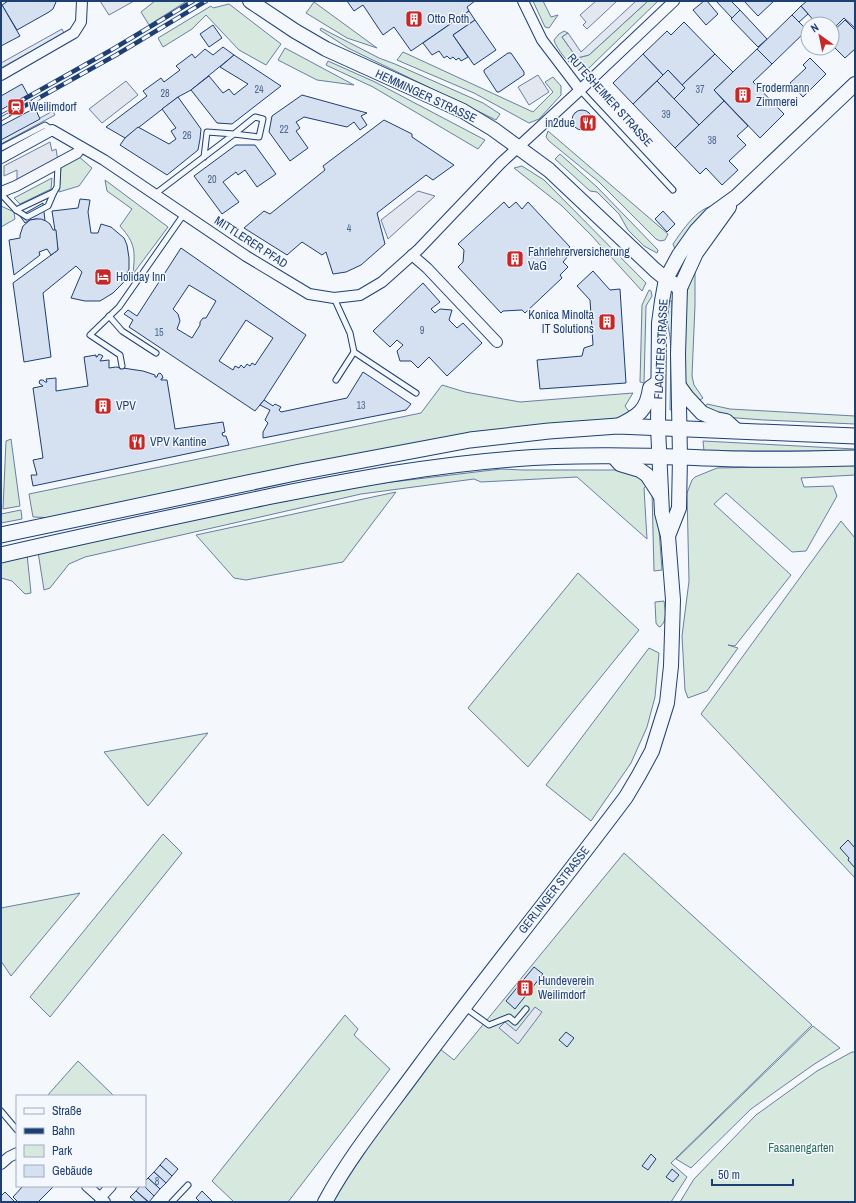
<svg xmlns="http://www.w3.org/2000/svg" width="856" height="1203" font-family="'Archivo Narrow',sans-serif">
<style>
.green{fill:#d7e8df;stroke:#687fa3}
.parking{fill:#e3e8f0;stroke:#687fa3}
.building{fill:#d5e0f0;stroke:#1d3f73;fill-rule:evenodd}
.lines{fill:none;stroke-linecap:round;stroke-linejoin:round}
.lane-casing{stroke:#1d3f73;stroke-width:7}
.street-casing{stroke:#1d3f73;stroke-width:12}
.secondary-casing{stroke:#1d3f73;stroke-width:16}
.primary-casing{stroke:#1d3f73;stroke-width:17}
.lane{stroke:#f4f7fb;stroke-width:5}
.street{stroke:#f4f7fb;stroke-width:10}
.secondary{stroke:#f4f7fb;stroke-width:14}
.primary{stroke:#f4f7fb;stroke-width:15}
.rail-casing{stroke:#1d3f73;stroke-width:4.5}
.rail{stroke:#f4f7fb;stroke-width:3;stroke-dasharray:9;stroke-linecap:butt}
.labels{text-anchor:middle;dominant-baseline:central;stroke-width:3;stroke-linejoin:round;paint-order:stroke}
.number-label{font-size:10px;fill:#4b6792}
.poi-label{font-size:12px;fill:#1d3f73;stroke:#f4f7fb;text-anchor:start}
.street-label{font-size:12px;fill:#1d3f73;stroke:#f4f7fb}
.park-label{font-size:12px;fill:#2c6c60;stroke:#f4f7fb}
</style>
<rect width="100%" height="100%" fill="#f4f7fb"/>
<g class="green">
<path d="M155 1H187L149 25 141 12Z"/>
<path d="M533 1H543L551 17 558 15 549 28 545 27Z"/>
<path d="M648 1H658L589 68C587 68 582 70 580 69 570 67 556 48 554 40L559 34 564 31 568 33 562 37 577 58 589 55Z"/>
<path d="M314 2 377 48 347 38 306 13Z"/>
<path d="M229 4 281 44 266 65 239 50 206 15 192 29 163 47 158 38 211 6 213 8Z"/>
<path d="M321 28 379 58 395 64 483 103 500 114 496 120 348 48 320 30Z"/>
<path d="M285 48 354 85 317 80 278 60Z"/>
<path d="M403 52 533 112 553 92 545 82 553 77 561 86V95L539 119 529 123 474 93 397 60Z"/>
<path d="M328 61 375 82 485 140 478 149 373 87 326 65Z"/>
<path d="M548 131 668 234 665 240 660 241 656 239 599 182 549 141 546 137Z"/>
<path d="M560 154 597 187 658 250 657 253 644 246 628 230 619 214 597 192 590 191 555 159Z"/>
<path d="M78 156 92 168 79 186 59 192 61 166Z"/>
<path d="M522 166 544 180 646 283 642 291 591 235 562 206 514 168Z"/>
<path d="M52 178 51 189 20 204 14 198Z"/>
<path d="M105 180 168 227 133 274C135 251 136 244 120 226L132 209 107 191Z"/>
<path d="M1 206 14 212 15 219 1 227Z"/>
<path d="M713 206 675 249 673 244C682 231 697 208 713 206Z"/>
<path d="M695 268V305L692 376 694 385 703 398 698 401 686 385 684 371 686 296 693 270Z"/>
<path d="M649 290 651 291 652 296 646 306 644 383 640 382 642 305Z"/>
<path d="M668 301H672L674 409 670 410 671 351 670 337 666 315Z"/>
<path d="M442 385 465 392 520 402 633 393 625 406 630 413 621 418 59 518 33 517 29 494 421 413Z"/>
<path d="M707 404 730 409 855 416V424L764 420 723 417 704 408Z"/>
<path d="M11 439 20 506 3 509 6 441Z"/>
<path d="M703 441 855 449V451H704Z"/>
<path d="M855 465V475L801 478 804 487 833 486 837 496 806 551 792 552 726 493 714 504 791 575 735 646 728 645 738 648 707 691 688 698 685 690 682 636 689 581 687 493 692 480 695 477 717 468Z"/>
<path d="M501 469 523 470H620L636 475 648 484 644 488 647 539 577 477 481 482 474 479 361 494 85 557 69 564 50 588 44 590 38 552 244 509 375 484Z"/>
<path d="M652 491 657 502 662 570 654 571Z"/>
<path d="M396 492 343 562 246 580 234 578 196 535Z"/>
<path d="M21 510 22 519 1 523V514Z"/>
<path d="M841 521 855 538V878L701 714Z"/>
<path d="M27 554 31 593 25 594 12 581 1 578V561Z"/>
<path d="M578 573 639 630 528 767 468 708Z"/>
<path d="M664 601C665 610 668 620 660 627L658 626 656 623 655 602Z"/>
<path d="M649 648 659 653 655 697 647 727 631 763 591 821 546 785Z"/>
<path d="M208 733 148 806 104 752Z"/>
<path d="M163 834 182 853 50 1017 30 997Z"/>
<path d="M624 853 812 1025 671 1163 687 1177 671 1202H333L380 1120 435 1045 454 1060Z"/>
<path d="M80 893 11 976 1 961V908Z"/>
<path d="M345 1015 358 1029 354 1035 390 1069 288 1202H234L212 1181Z"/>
<path d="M813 1026 840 1048 813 1065 751 1109 691 1168 676 1159Z"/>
<path d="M852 1052H855V1202H680L694 1179 756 1115 817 1071Z"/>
<path d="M78 1061 114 1096H47Z"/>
</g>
<g class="parking">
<path d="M100 1H134L109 15Z"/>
<path d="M596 1H617L587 29 583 25 586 22 580 15Z"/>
<path d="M636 1H648L589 55 577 58 562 37 568 33 581 52Z"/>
<path d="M62 29 64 33 1 68V63Z"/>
<path d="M538 75 549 92 529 105 518 87Z"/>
<path d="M126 81 138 95 102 123 89 109Z"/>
<path d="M53 111 55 115 1 144V139Z"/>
<path d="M50 142 52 151 56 149 58 161 17 183V170L4 176V166Z"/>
<path d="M418 191 435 196 388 239 381 220Z"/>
<path d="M535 1007 542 1012 518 1044 499 1028 505 1022 516 1031Z"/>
</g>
<g class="building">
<path d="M8 1H56V2L53 9 49 12 17 30 2 5Z"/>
<path d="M347 1H475L467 7 469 11 411 51 394 27 383 35 363 5 354 11Z"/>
<path d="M704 1H707L718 14 706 25 693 10Z"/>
<path d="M716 1H731L740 10 732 18Z"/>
<path d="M744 1H774L758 16Z"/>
<path d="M807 1H855V28L844 18 832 30V24H817L801 6Z"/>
<path d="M1 5H2L20 36 1 46Z"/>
<path d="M801 6 808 14 799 22 792 15Z"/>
<path d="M740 10 767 39 758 47 731 19Z"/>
<path d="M469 11 475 20 453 35 468 57 461 61 459 58 456 60 453 57 450 59 447 56 444 58 439 51 432 55 423 43Z"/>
<path d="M792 15 807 30 772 64 757 49Z"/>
<path d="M475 20 496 50 474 65 453 35Z"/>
<path d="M845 20 855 30V49L845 58 832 45V32Z"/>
<path d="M684 22 715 54 682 85 668 70 663 75 643 54 667 31 671 35Z"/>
<path d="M213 25 222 38 209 47 200 34Z"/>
<path d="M223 47 234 55 191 90 178 97 125 138 106 127 147 96 143 91 161 78 164 82 180 70 176 66 192 54 195 58 205 49 213 55Z"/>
<path d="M757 49 772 64 753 82 784 114 760 138 714 90Z"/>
<path d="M508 53H511L524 72V75L499 92H497L484 72V70Z"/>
<path d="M643 54 663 75 633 104 613 83Z"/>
<path d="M715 54 733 72 714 90 724 101 699 125 674 99 685 88 682 85Z"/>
<path d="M234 55 281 86 232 124 217 123 191 90 209 76 223 93 229 89 234 95 248 84 220 67Z"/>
<path d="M810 58 826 74 803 97 790 83 806 68 803 65Z"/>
<path d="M668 70 685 88 674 99 657 81Z"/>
<path d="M657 81 699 125 675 148 633 104Z"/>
<path d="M22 84 28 95 1 110V96Z"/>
<path d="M302 95 367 113 361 116 367 125 360 130 354 122 347 127 304 117 296 122 300 128 296 131 308 148 290 161 269 132 272 116Z"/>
<path d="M178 97 201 129 200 139 198 150 167 175 120 145 125 138 138 127 169 144 176 139 171 131 176 128 162 109Z"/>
<path d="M724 101 748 126 737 136 746 145 729 161 738 170 722 185 706 168 700 174 675 148Z"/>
<path d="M35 108 40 119 1 140V126Z"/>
<circle cx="582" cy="120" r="10"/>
<path d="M384 120 412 134V137L454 165 433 180 426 175 377 213 385 244 361 265 346 272 333 274 326 252 322 255 302 242 287 255 244 228 264 211 270 214 325 170 323 166Z"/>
<path d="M236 145H255L276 174 257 187 245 170 238 175 236 172 223 182 239 202 222 214 194 176Z"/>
<path d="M80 199 90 200 88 212 91 233H98L101 224 111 227 124 238 127 245 129 258V269L123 283 113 293 100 301H85L71 298 82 272 76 266 43 293 51 357 24 362 13 283 58 250 52 211 78 208Z"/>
<path d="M504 202 509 208 516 202 522 209 528 202 570 247 564 252 568 256 563 262 568 267 560 275 562 278 525 313 522 310 503 311 501 313 458 267 463 262 464 250 458 244Z"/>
<path d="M43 203 45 221 36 219 30 220 25 223 20 216Z"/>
<path d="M663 211 675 224 667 232 655 219Z"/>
<path d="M36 219H41L46 221 50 224 53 230H56L58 250 51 255 47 249 39 252 40 255 14 275 9 240 20 238V235L23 226 30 220Z"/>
<path d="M181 248 306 335 264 400 255 411 129 327 133 320 124 314 128 310 137 316ZM189 285 216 301 206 318H203L200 322V325L192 338 177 329 180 321 178 314 173 309ZM246 320 273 338 255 365 252 363 250 366 247 364 244 368 241 365 239 368 235 366 233 370 219 361Z"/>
<path d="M593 271 610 290 620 289 626 383 540 389 537 360 582 356 584 348 593 345 590 300 577 286Z"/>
<path d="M423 283 440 302 431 309 435 313 440 309 452 310 449 320 457 328 463 323 482 343 447 376 429 357 418 368 411 361H400L397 351 403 345 397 340 390 347 373 331Z"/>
<path d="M99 354 103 356 100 361 109 360V368L116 367 143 371 155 375V377H157L158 374 160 373 162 375 163 378 161 379V380H167L175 429 223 422 225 432 222 433 223 436H226L229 445 33 486 31 475H37L33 460 43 458 33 388 43 386 39 383 40 380H43L45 382H47L46 379 56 378V391L88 386 84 357 96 355V357H97Z"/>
<path d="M363 372 411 404 406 410 263 438V432L268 423 265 420 270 410 260 405 264 400 273 406 275 404 281 407 279 410 281 412 347 398Z"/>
<path d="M848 840 855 848V868L848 860 849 858 840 848Z"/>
<path d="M534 967 543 974 515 1009 506 1001Z"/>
<path d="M566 1032 574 1038 567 1047 559 1040Z"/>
<path d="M651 1154 656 1159 648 1170 642 1166Z"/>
<path d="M166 1158 178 1169 172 1176 160 1165Z"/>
<path d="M160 1165 172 1176 166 1183 154 1172Z"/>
<path d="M672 1169 679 1175 673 1182 666 1177Z"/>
<path d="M154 1172 166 1183 160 1189 148 1178Z"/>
<path d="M148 1178 160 1189 154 1196 144 1186 145 1181Z"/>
<path d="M23 1186H54L38 1202H18L13 1197Z"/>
<path d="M140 1186H144L154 1196 149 1202 136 1191Z"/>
<path d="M136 1191 148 1202H136L130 1197Z"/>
<path d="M202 1191 213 1202H200L196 1198Z"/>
<path d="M5 1192 15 1202H1V1196Z"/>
</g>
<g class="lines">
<g class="lane-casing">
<g id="lane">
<path d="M580 90 673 190"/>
<path d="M1 148 45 125 52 130"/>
<path d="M1 194 16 210 54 192 57 187 58 164"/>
<path d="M155 194 234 134 259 137 263 119 255 117 234 134 207 132 204 157"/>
<path d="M16 210 27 217 48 206 54 192"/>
<path d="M334 298 350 333 354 352 416 393"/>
<path d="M109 316 122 331 156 353"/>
<path d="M122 366 120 355 90 335 119 307 184 214"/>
<path d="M336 380 354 352"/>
<path d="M464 1007 489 1025 509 1017 515 1022 526 1009"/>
<path d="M1 1111 17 1130"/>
<path d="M172 1202 188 1185"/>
</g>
</g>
<g class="street-casing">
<g id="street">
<path d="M523 1 542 40 580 90"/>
<path d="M1 75 74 33 81 22 82 1"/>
<path d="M1 158 52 130 104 160 246 256 309 294 334 298 360 295 382 282 419 249 501 163 580 90 674 1"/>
<path d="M1 192 16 186 77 153 81 147"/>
<path d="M412 255 427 268 497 342"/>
<path d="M1 1164 9 1157 17 1153"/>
<path d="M87 1186 105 1202"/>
<path d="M100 1198 111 1186"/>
</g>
</g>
<g class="secondary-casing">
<g id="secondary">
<path d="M250 1 295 31 326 49 463 111 493 129 549 170 655 270 666 279 680 288"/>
<path d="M679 386 687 397 702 413 716 419 726 421 736 430"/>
<path d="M618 426C638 416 647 411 650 388L657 383"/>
<path d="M613 456 620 464 640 470 647 475 660 495"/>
<path d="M668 536 679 508 680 457 678 354 680 288 696 253 729 207"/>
<path d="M325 1202C351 1154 386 1112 418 1068 486 976 558 888 626 797L639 775 652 751 667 703 671 666 673 600 668 536 662 513 658 427 659 323 662 301 666 279 679 255 696 231 711 215 736 197 855 84"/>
</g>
</g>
<g class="primary-casing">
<g id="primary">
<path d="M1 535 300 472 470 440 549 431 618 426 855 436"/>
<path d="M1 555C91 534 182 515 272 496 352 480 432 465 512 459 589 453 666 457 742 459 780 460 817 459 855 458"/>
</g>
</g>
<use href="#lane" class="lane"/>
<use href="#street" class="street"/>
<use href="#secondary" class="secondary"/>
<use href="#primary" class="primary"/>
<g class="rail-casing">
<g id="rail">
<path d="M1 112 113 49 193 1"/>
<path d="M1 119 116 55 206 1"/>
</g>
</g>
<use href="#rail" class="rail"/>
</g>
<defs>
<g id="building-square" transform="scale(0.9)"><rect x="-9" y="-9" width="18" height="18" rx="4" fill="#c62828" stroke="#f4f7fb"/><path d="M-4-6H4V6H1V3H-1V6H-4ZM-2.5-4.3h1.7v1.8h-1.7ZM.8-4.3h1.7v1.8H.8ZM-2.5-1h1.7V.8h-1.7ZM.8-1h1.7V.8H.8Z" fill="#fff"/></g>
<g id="station-square" transform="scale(0.9)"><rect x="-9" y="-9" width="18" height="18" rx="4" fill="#c62828" stroke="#f4f7fb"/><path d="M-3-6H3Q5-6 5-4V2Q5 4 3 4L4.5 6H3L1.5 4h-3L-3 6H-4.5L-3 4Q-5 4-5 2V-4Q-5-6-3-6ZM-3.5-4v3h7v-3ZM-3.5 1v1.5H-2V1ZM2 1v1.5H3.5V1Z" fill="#fff"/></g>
<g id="restaurant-square" transform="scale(0.9)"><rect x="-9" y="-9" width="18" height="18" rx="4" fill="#c62828" stroke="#f4f7fb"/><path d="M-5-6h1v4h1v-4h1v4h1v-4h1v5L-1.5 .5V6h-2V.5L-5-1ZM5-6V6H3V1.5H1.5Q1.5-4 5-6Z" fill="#fff"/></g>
<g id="hotel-square" transform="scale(0.9)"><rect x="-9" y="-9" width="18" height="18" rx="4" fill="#c62828" stroke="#f4f7fb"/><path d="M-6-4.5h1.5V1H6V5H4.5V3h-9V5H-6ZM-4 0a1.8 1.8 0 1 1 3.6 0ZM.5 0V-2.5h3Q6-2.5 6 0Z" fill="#fff"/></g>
</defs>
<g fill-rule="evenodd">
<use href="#building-square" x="414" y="19"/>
<use href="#building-square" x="743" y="95"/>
<use href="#station-square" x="16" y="107"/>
<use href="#restaurant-square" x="588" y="123"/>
<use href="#building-square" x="515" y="259"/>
<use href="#hotel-square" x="103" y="277"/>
<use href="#building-square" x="607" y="322"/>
<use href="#building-square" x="103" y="406"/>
<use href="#restaurant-square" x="137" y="442"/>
<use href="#building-square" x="525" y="988"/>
</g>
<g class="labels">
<g class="number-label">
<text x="259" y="89">24</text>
<text x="700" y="89">37</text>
<text x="165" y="93">28</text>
<text x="666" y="114">39</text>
<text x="284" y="129">22</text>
<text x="187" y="135">26</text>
<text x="712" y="140">38</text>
<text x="212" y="179">20</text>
<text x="349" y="228">4</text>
<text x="422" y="330">9</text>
<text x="159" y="332">15</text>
<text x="361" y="405">13</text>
<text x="157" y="1181">8</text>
</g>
<g class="poi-label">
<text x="427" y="19">Otto Roth</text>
<text x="756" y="88">Frodermann<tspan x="756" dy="14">Zimmerei</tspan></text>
<text x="29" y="107">Weilimdorf</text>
<text x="575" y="123" text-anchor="end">in2due</text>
<text x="528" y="252">Fahrlehrerversicherung<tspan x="528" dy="14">VaG</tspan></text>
<text x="116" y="277">Holiday Inn</text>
<text x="594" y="315" text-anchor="end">Konica Minolta<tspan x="594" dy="14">IT Solutions</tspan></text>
<text x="116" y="406">VPV</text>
<text x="150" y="442">VPV Kantine</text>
<text x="538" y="981">Hundeverein<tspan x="538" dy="14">Weilimdorf</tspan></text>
</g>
<g class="street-label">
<text transform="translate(426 96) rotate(25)">HEMMINGER STRASSE</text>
<text transform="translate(610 100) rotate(48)">RUTESHEIMER STRASSE</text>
<text transform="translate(251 242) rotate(33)">MITTLERER PFAD</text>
<text transform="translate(661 349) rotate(-87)">FLACHTER STRASSE</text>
<text transform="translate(554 890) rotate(-52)">GERLINGER STRASSE</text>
</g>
<g class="park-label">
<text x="801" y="1148">Fasanengarten</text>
</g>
</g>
<rect width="856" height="1203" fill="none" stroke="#1d3f73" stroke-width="4"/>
<rect x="16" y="1095" width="130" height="92" fill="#f4f7fb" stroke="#9eadc5"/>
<rect x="24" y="1108" width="20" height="6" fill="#f4f7fb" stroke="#9eadc5"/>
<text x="52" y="1115" font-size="12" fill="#1d3f73">Straße</text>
<rect x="24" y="1128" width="20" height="6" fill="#1d3f73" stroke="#9eadc5"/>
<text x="52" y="1135" font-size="12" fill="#1d3f73">Bahn</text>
<rect x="24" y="1145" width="20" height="12" fill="#d7e8df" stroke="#9eadc5"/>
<text x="52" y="1155" font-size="12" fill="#1d3f73">Park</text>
<rect x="24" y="1165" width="20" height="12" fill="#d5e0f0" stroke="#9eadc5"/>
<text x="52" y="1175" font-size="12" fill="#1d3f73">Gebäude</text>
<g transform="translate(820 36) rotate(327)"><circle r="19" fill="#f4f7fb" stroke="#9eadc5"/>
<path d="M0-3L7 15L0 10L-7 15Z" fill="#c62828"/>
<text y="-6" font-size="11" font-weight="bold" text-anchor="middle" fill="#1d3f73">N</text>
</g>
<path d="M712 1179v6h81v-6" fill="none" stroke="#1d3f73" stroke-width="2"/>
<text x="718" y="1179" font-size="12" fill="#1d3f73" stroke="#f4f7fb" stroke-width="3" paint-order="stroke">50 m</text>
</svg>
